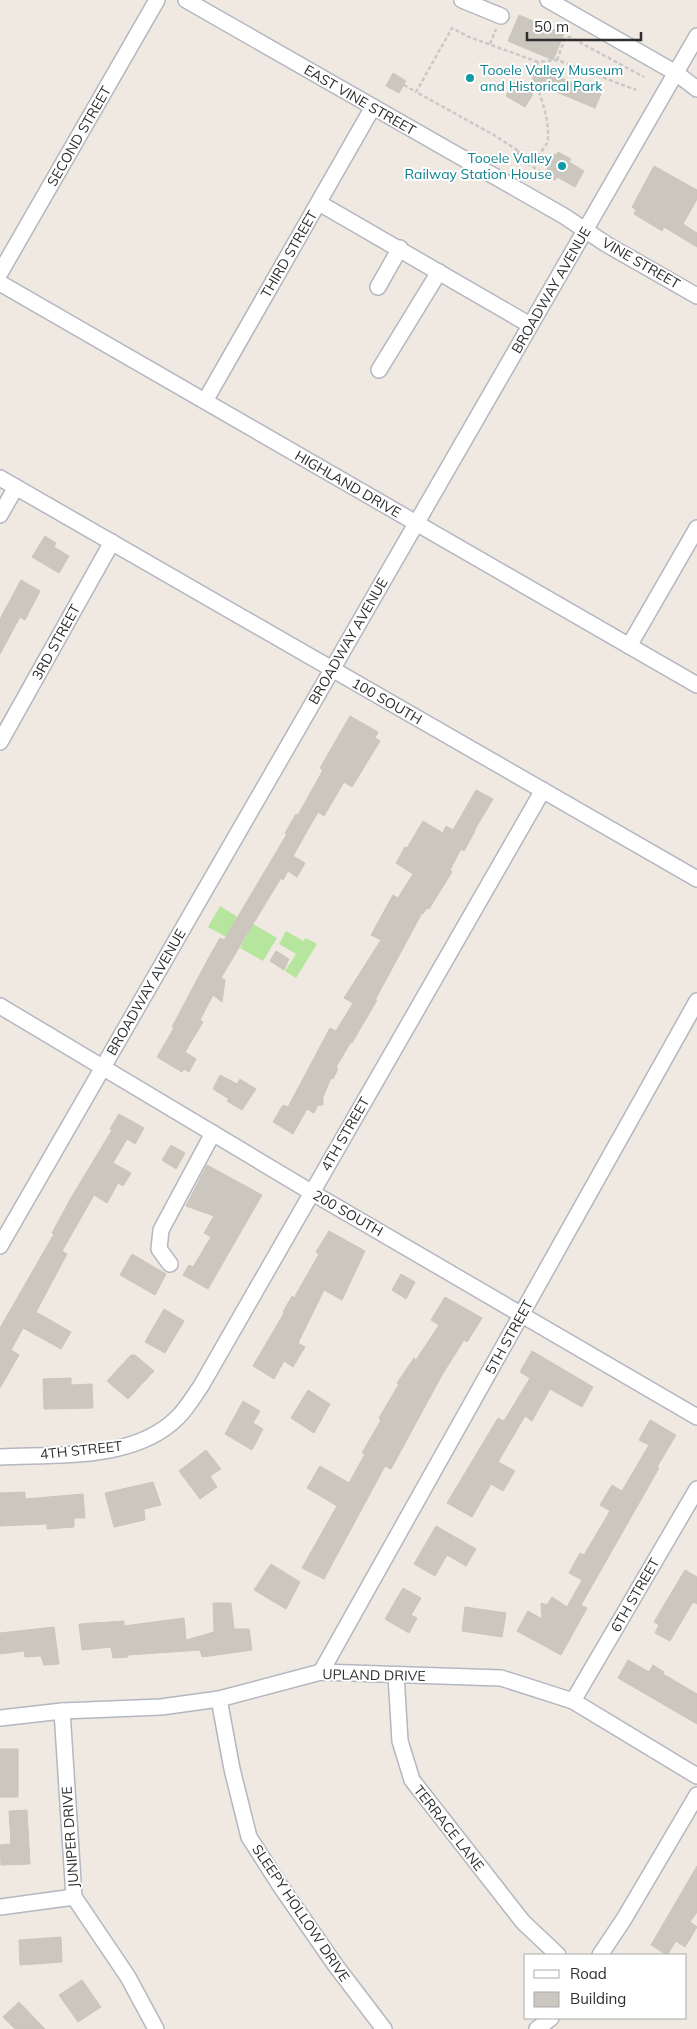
<svg xmlns="http://www.w3.org/2000/svg" width="697" height="2029" font-family="Mulish,sans-serif">
<style>
.green{fill:#b6e59e}
.building{fill:#cbc7bf;stroke:#cbc5ba}
.lines{fill:none;stroke-linecap:round;stroke-linejoin:round}
.minor-casing{stroke:#b4b7c1;stroke-width:18}
.path{stroke:#c9c9c9;stroke-width:2.5;stroke-dasharray:4 2.5;stroke-linecap:butt}
.minor{stroke:#fff;stroke-width:15}
.culture-dot{fill:#0f9aa8;stroke:#fff;stroke-width:2}
.labels{text-anchor:middle;dominant-baseline:central;stroke-width:4;stroke-linejoin:round;paint-order:stroke}
.culture-label{font-size:14px;fill:#0d838f;stroke:#fff;text-anchor:start}
.street-label{font-size:14px;fill:#2e2e2e;stroke:#fff}
</style>
<rect width="100%" height="100%" fill="#efe9e1"/>
<g class="green">
<path d="M220 906 236 916 237 919 228 938 208 927Z"/>
<path d="M253 924 277 938 263 961 240 948Z"/>
<path d="M286 931 303 941 306 938 317 944 296 978 285 971 296 954 279 944Z"/>
</g>
<g class="building">
<path d="M519 15 564 34 553 60 508 41Z"/>
<path d="M537 68 601 94 595 108 532 82Z"/>
<path d="M393 73 406 81 399 93 386 86Z"/>
<path d="M513 82 533 94 525 107 506 96Z"/>
<path d="M558 152 571 159 569 162 584 171 575 187 557 177 555 180 545 174 554 154 556 155Z"/>
<path d="M654 166 697 190V199L683 224 697 233V247L664 227 662 231 634 214 636 210 632 207Z"/>
<path d="M45 536 56 543 54 547 69 556 59 573 32 557Z"/>
<path d="M21 580 40 591 25 620 20 617 0 654V619Z"/>
<path d="M350 716 378 732 375 738 380 741 352 787 344 782 324 816 318 812 293 856 305 863 297 877 288 871 283 880 281 878 244 939 221 978 225 980 222 1002 213 995 200 1020 203 1022 185 1052 196 1059 189 1072 184 1069 182 1072 157 1057 174 1028 172 1027 208 959 220 938 224 940 287 834 285 833 296 814 298 815 323 770 320 768Z"/>
<path d="M476 790 493 799 474 831H475L464 851 461 849 450 870 452 872 429 909 427 908 423 914 422 913 375 1000H377L352 1043 351 1042 336 1067 338 1069 333 1079 331 1078 323 1097V1105H318L314 1113 307 1109 293 1134 273 1122 283 1105 288 1107 330 1028 336 1031 353 1003 344 998 381 940 371 935 393 895 398 898 413 874 396 863 405 847 407 848 423 821 443 833 446 826 453 830Z"/>
<path d="M276 951 289 959 284 970 270 961Z"/>
<path d="M220 1075 237 1084 240 1079 256 1089 242 1110 227 1101 229 1099 213 1089Z"/>
<path d="M119 1114 144 1128 135 1144 127 1139 113 1163 131 1173 123 1186 118 1183 107 1203 94 1195 62 1251 67 1254 36 1312 71 1332 61 1349 23 1328 11 1350 19 1355 0 1388V1328L54 1234 52 1233 71 1198 112 1130 110 1129Z"/>
<path d="M171 1145 185 1153 176 1169 162 1160Z"/>
<path d="M207 1165 262 1195 208 1289 183 1275 189 1265 193 1267 211 1237 204 1233 214 1216 186 1206Z"/>
<path d="M329 1231 365 1251 342 1300 324 1290 298 1343 305 1347 293 1367 284 1361 274 1379 253 1366 284 1313 283 1312 292 1296 294 1298 319 1254 316 1252Z"/>
<path d="M132 1254 166 1274 155 1295 120 1275Z"/>
<path d="M401 1274 415 1282 406 1299 392 1290Z"/>
<path d="M445 1297 482 1318 467 1342 464 1340 442 1375 391 1469 385 1466 324 1579 302 1568 337 1506 307 1488 320 1466 349 1483 365 1454 362 1453 381 1420 379 1418 399 1384 397 1383 414 1358 416 1360 439 1325 431 1320Z"/>
<path d="M164 1309 184 1321 165 1353 145 1342Z"/>
<path d="M532 1351 593 1387 582 1407 550 1389 532 1421 525 1416 498 1462 515 1471 503 1491 491 1484 472 1517 447 1503 498 1418 504 1421 530 1378 520 1372Z"/>
<path d="M131 1355H135L154 1371 128 1399 107 1381Z"/>
<path d="M71 1378V1385L92 1384 93 1408 44 1409 43 1379Z"/>
<path d="M308 1390 330 1404 314 1433 291 1418Z"/>
<path d="M243 1401 260 1411 253 1423 263 1429 252 1450 225 1434Z"/>
<path d="M650 1420 676 1435 657 1467 659 1468 581 1605 587 1608 561 1655 517 1631 528 1611 542 1619 541 1603 547 1605 552 1597 567 1607 582 1580 569 1573 580 1553 584 1555 610 1511 600 1505 612 1485 622 1491 649 1445 639 1440Z"/>
<path d="M206 1450 221 1469 210 1476 217 1487 200 1499 179 1471Z"/>
<path d="M153 1482 161 1505 144 1509 145 1520 114 1527 105 1493Z"/>
<path d="M25 1492V1499L83 1494 85 1518H74V1527L47 1529V1524L0 1526V1493Z"/>
<path d="M436 1526 476 1549 466 1566 447 1555 435 1576 414 1564Z"/>
<path d="M271 1564 300 1582 286 1609 254 1590Z"/>
<path d="M685 1570 697 1577V1604L693 1602 670 1641 655 1633 659 1625 654 1622Z"/>
<path d="M403 1588 421 1598 411 1615 417 1618 409 1633 385 1619Z"/>
<path d="M213 1603H231L234 1629H249L252 1650 202 1657 200 1650 128 1655V1657L113 1658 111 1647 82 1650 79 1624 124 1621V1626L184 1618 186 1640 214 1632Z"/>
<path d="M465 1607 506 1613 502 1637 462 1631Z"/>
<path d="M54 1627 59 1664 44 1665 41 1656 25 1657 24 1651 0 1654V1633Z"/>
<path d="M628 1660 649 1672 653 1665 664 1672 663 1674 697 1694V1724L618 1678Z"/>
<rect x="0" y="1749" width="18" height="48"/>
<path d="M27 1810 30 1864 1 1865 0 1845 11 1844 9 1811Z"/>
<path d="M697 1866V1912L690 1922 697 1927 685 1947 676 1941 667 1955 651 1945Z"/>
<path d="M61 1937 62 1962 20 1965 19 1940Z"/>
<path d="M82 1980 101 2007 78 2022 59 1995Z"/>
<path d="M19 2002 45 2029H15L3 2017Z"/>
</g>
<g class="lines">
<g class="minor-casing">
<g id="minor">
<path d="M186 0 564 216 606 244 697 296"/>
<path d="M462 0 501 16"/>
<path d="M548 0 676 73 697 89"/>
<path d="M319 203 530 325"/>
<path d="M0 273 157 0"/>
<path d="M0 283 697 685"/>
<path d="M378 287 400 248"/>
<path d="M379 370 439 272"/>
<path d="M205 401 373 107"/>
<path d="M0 478 697 879"/>
<path d="M0 515 16 487"/>
<path d="M629 646 697 528"/>
<path d="M0 742 112 542"/>
<path d="M0 1006 311 1192 697 1417"/>
<path d="M0 1246 697 36"/>
<path d="M170 1264 159 1249 161 1230 213 1133"/>
<path d="M0 1457C57 1454 135 1461 178 1417 187 1408 194 1396 201 1386L543 790"/>
<path d="M321 1672 697 1001"/>
<path d="M396 1675 400 1741 412 1780 523 1922 558 1955"/>
<path d="M219 1699 232 1769 249 1837 281 1887 336 1966 384 2029"/>
<path d="M573 1701 697 1489"/>
<path d="M62 1711 74 1897 128 1977 156 2029"/>
<path d="M0 1718 62 1711 161 1707 219 1699 321 1672 501 1678 573 1701 697 1776"/>
<path d="M0 1907 74 1897"/>
<path d="M600 1955 624 1919 697 1795"/>
<path d="M537 2029 551 2018"/>
</g>
</g>
<g class="path">
<path d="M490 44 496 29"/>
<path d="M557 60 565 38 570 37 644 77"/>
<path d="M538 62 469 37 452 28 416 92 494 135 529 158 538 156C541 152 545 147 547 143 552 127 540 92 533 77L538 62 557 60 636 90"/>
<path d="M404 85 416 92"/>
<path d="M519 151 516 157 552 178"/>
</g>
<use href="#minor" class="minor"/>
</g>
<g class="culture-dot">
<circle cx="470" cy="78" r="5"/>
<circle cx="562" cy="166" r="5"/>
</g>
<g class="labels">
<g class="culture-label">
<text x="480" y="70">Tooele Valley Museum<tspan x="480" dy="16">and Historical Park</tspan></text>
<text x="552" y="158" text-anchor="end">Tooele Valley<tspan x="552" dy="16">Railway Station House</tspan></text>
</g>
<g class="street-label">
<text transform="translate(360 100) rotate(30)">EAST VINE STREET</text>
<text transform="translate(79 136) rotate(-60)">SECOND STREET</text>
<text transform="translate(289 254) rotate(-60)">THIRD STREET</text>
<text transform="translate(641 263) rotate(30)">VINE STREET</text>
<text transform="translate(551 290) rotate(-60)">BROADWAY AVENUE</text>
<text transform="translate(348 484) rotate(30)">HIGHLAND DRIVE</text>
<text transform="translate(348 641) rotate(-60)">BROADWAY AVENUE</text>
<text transform="translate(56 642) rotate(-61)">3RD STREET</text>
<text transform="translate(387 701) rotate(30)">100 SOUTH</text>
<text transform="translate(146 992) rotate(-60)">BROADWAY AVENUE</text>
<text transform="translate(345 1134) rotate(-60)">4TH STREET</text>
<text transform="translate(348 1213) rotate(30)">200 SOUTH</text>
<text transform="translate(509 1337) rotate(-61)">5TH STREET</text>
<text transform="translate(81 1450) rotate(-6)">4TH STREET</text>
<text transform="translate(635 1595) rotate(-60)">6TH STREET</text>
<text transform="translate(374 1675) rotate(1)">UPLAND DRIVE</text>
<text transform="translate(449 1828) rotate(52)">TERRACE LANE</text>
<text transform="translate(70 1837) rotate(-94)">JUNIPER DRIVE</text>
<text transform="translate(301 1913) rotate(56)">SLEEPY HOLLOW DRIVE</text>
</g>
</g>
<rect x="524" y="1954" width="162" height="65" fill="#ffffff" stroke="#ababab"/>
<rect x="534" y="1970" width="25" height="8" fill="#ffffff" stroke="#ababab"/>
<text x="570" y="1979" font-size="15" fill="#2e2e2e">Road</text>
<rect x="534" y="1992" width="25" height="15" fill="#cbc7bf" stroke="#ababab"/>
<text x="570" y="2004" font-size="15" fill="#2e2e2e">Building</text>
<path d="M527 32v8h114v-8" fill="none" stroke="#2e2e2e" stroke-width="2.5"/>
<text x="534" y="32" font-size="15" fill="#2e2e2e" stroke="#ffffff" stroke-width="4" paint-order="stroke">50 m</text>
</svg>
